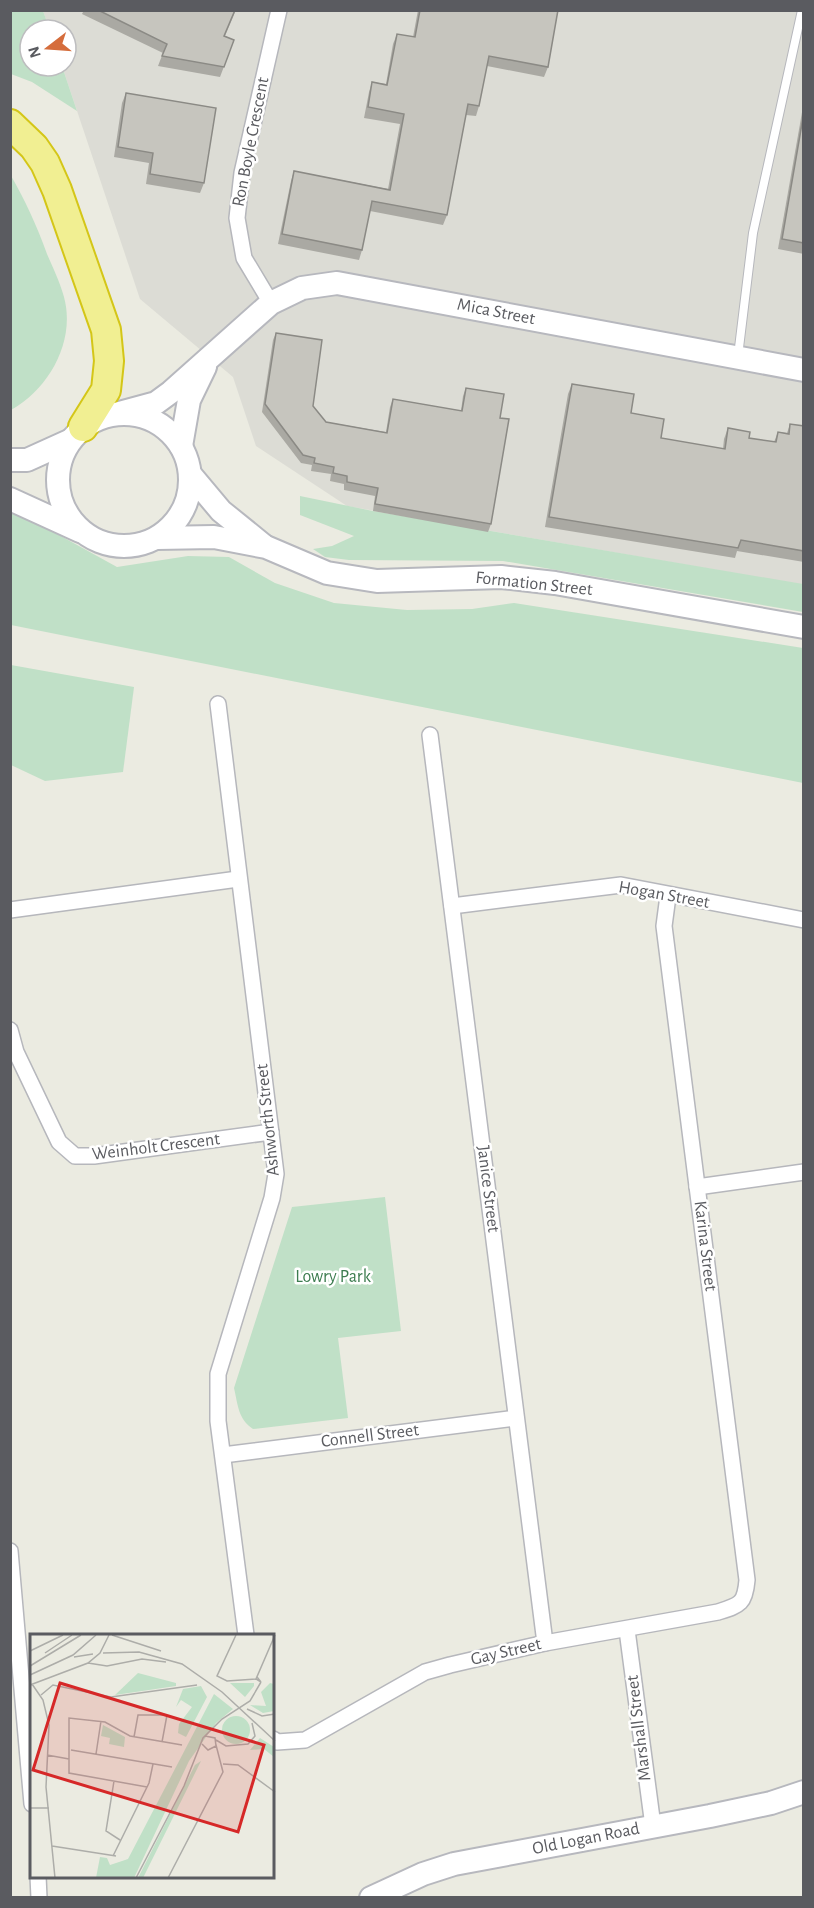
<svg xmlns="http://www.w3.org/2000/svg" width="814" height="1908" font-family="'Alegreya Sans',sans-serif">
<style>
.industrial{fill:#dcdcd5}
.green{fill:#c0e0c7}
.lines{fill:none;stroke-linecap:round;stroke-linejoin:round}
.lane-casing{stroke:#b6b7bc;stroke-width:10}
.street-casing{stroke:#b6b7bc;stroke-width:18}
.secondary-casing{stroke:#b7b8be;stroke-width:26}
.highway-casing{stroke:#d4c618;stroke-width:32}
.lane{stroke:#fff;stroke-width:8}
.street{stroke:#fff;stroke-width:15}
.secondary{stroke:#fff;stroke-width:22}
.highway{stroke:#f1ef92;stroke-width:28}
.wall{fill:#aaa9a3}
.building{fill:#c6c5be;stroke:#8b8a85;stroke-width:1.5}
.labels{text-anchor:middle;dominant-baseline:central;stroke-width:5;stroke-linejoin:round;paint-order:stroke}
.street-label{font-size:18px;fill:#5a5b60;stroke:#fff}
.park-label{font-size:18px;fill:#3c7c4f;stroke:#fff}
.inset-road{fill:none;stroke:#adada9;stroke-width:1.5}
.view{fill:#d62828;fill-opacity:0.15;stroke:#d62828;stroke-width:3}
.inset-edge{fill:none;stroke:#5a5b60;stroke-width:3}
</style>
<rect width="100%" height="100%" fill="#ebebe1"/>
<path class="industrial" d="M43 11H803V585L347 506 256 446 233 377 140 299 62 66H66V30H50Z"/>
<g class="green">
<path d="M11 10 43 11 50 30H30V66H62L77 111 32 82 11 74Z"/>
<path d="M10 174C25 200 37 226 47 254 53 268 60 282 64 297 76 341 49 389 11 410Z"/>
<path d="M300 496 373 511 803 584V612L503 561 349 560 325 557 313 549 332 546 354 536 300 515Z"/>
<path d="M10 508 117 567 188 556 229 557 275 583 334 603 407 610 472 609 514 603 803 648V783L11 625Z"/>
<path d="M11 665 134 687 123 772 45 781 11 765Z"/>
<path d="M385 1197 401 1331 338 1338 348 1418 253 1429C238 1419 238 1405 234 1388L292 1207Z"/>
</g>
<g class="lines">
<g class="lane-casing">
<path id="lane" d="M738 356 753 233 802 10"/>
</g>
<g class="street-casing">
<g id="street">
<path d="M271 303 244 258 237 218 242 173 279 10"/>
<path d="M218 704 276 1174 272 1198 218 1374V1421L246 1635"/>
<path d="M430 735 545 1643"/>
<path d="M452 906 621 885 804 920"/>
<path d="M10 910 238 879"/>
<path d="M10 1030 16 1052 59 1142 75 1156H94L271 1132"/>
<path d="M697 1187 804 1172"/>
<path d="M223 1455 516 1418"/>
<path d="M10 1551 32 1804"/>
<path d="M627 1630 653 1826"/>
<path d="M273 1739 277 1742 305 1740 425 1672 450 1665 545 1643 718 1612C740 1605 745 1604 747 1580L664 926 668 896"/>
<path d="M38 1876 39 1898"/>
</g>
</g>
<g class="secondary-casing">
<g id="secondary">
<path d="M119 413 156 403 171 392 271 303 302 288 337 283 804 370"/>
<circle cx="124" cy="480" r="66"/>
<path d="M181 446 189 400 205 367"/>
<path d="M10 460H27L69 441"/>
<path d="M190 474 221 511 263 545"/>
<path d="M10 499 80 531"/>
<path d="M157 538 214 537 266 547 327 573 377 581 501 577 555 583 804 627"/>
<path d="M371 1898 423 1874 454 1864 710 1816 771 1803 804 1792"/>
</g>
</g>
<g class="highway-casing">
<path id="highway" d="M10 124 34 147 45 163 57 190 106 330 109 361 106 390 83 427"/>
</g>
<use href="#lane" class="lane"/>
<use href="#street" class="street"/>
<use href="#secondary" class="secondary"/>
<use href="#highway" class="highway"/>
</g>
<g class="wall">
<path d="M84 10H236L225 36 234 40 220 77 158 66 163 53 82 14Z"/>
<path d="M418 10H558L548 67 544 77 487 66 479 106 476 116 466 115 447 215 443 225 370 211 362 250 359 260 278 244 291 181 294 171 388 189 400 124 364 118 369 92 372 82 386 84 393 44 397 34 413 37Z"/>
<path d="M126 93 204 183 200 193 146 184 149 163 114 157 122 103Z"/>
<path d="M804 101V254L778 249Z"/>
<path d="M276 333 313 406 326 422 386 432 390 407 393 399 461 411 463 396 466 388 500 418 491 524 488 532 373 511 375 496 344 490V484L330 481 331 474 311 471 312 465 301 463 262 412 273 340Z"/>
<path d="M572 384 631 413 661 438 723 449 724 439 728 428 749 438 774 442 778 432 787 433 790 424 804 426V562L737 551 735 558 545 527 568 394Z"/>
</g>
<g class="building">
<path d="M98 10H235L224 36 234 40 224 67 162 56 167 44Z"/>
<path d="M420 10H558L548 67 489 56 479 106 468 104 447 215 372 201 362 250 282 234 294 171 390 190 404 114 368 107 372 82 387 85 397 34 415 37Z"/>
<path d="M126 93 216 108 204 183 150 174 153 153 118 147Z"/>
<path d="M804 112V243L782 239Z"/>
<path d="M276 333 322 340 313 406 326 422 387 433 393 399 462 411 466 388 504 394 500 418 509 419 491 524 375 504 378 488 347 482V476L333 473 334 467 314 463 315 458 303 455 265 404Z"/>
<path d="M572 384 634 394 631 413 664 419 661 438 725 449 728 428 750 432 749 438 776 442 778 432 789 434 790 424 804 426V551L741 540 738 548 549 517Z"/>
</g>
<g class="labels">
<g class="street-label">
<text transform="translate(251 142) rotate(-79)">Ron Boyle Crescent</text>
<text transform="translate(496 312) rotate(11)">Mica Street</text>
<text transform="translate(534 584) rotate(6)">Formation Street</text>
<text transform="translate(664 895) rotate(10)">Hogan Street</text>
<text transform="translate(268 1120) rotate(-96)">Ashworth Street</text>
<text transform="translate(156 1147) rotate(-7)">Weinholt Crescent</text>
<text transform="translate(488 1189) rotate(83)">Janice Street</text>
<text transform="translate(705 1246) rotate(83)">Karina Street</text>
<text transform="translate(370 1436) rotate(-7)">Connell Street</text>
<text transform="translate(506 1652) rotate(-13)">Gay Street</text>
<text transform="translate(639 1728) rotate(-97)">Marshall Street</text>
<text transform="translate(586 1839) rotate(-11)">Old Logan Road</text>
</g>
<g class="park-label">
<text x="333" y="1277">Lowry Park</text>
</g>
</g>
<g transform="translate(30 1634)">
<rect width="244" height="244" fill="#ebebe1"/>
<path d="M108 39 146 49V52L85 61ZM200 49H224V52L215 63ZM240 49 244 50V77L233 79 220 71 236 72 231 58ZM171 52 177 63 156 103 148 99 149 90 162 73 151 66 146 73 153 55ZM184 60 203 75 186 89 159 127 104 244H66L70 223 77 224 80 231 98 225ZM192 96a14 14 0 1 1 28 0a14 14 0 1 1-28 0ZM73 91 95 103 94 113 79 110 80 104 71 102ZM230 104 244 113V123L234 115 220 116ZM171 127 113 244H108L165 131Z" fill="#c0e0c7"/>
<path class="inset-road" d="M82 1 131 17M206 1 187 42 197 47 226 45M0 17 33 1M15 19 42 1M73 19 109 18 152 30 192 58 245 107M44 23 63 20M58 29 77 32 112 25 136 28M0 32 51 1M0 41 43 21 66 1M227 43 231 48 226 45 245 1M2 50 13 66 19 91 16 153 25 244M0 51 58 29 70 19 79 1M11 61 23 51 81 63 167 51M217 75 232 82 245 80M104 103 108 81H137M186 106 196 112 218 110 225 102 222 89M132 108 137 81M172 110 178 116 186 112 185 104 175 102M41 116 142 133M66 120 71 87M17 121 39 125M193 130 208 131 245 158M84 147 76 197 90 206M117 153 39 139V84L75 88 100 102 152 111M0 174H19M22 212 86 222M83 222 119 149 123 130M106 244 154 152 173 104 192 85 220 67 231 48M138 244 193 138 186 111"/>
<path class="view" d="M30 49 234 111 208 198 3 136Z"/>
<rect width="244" height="244" class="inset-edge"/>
</g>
<rect width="814" height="1908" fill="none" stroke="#5a5b60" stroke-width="24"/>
<g transform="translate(48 48) rotate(253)"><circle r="28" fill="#ffffff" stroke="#bdbdbf" stroke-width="1.5"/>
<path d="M0-4.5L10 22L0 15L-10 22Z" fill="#d56d3c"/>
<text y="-9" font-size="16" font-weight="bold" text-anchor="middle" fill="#5a5b60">N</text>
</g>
</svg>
